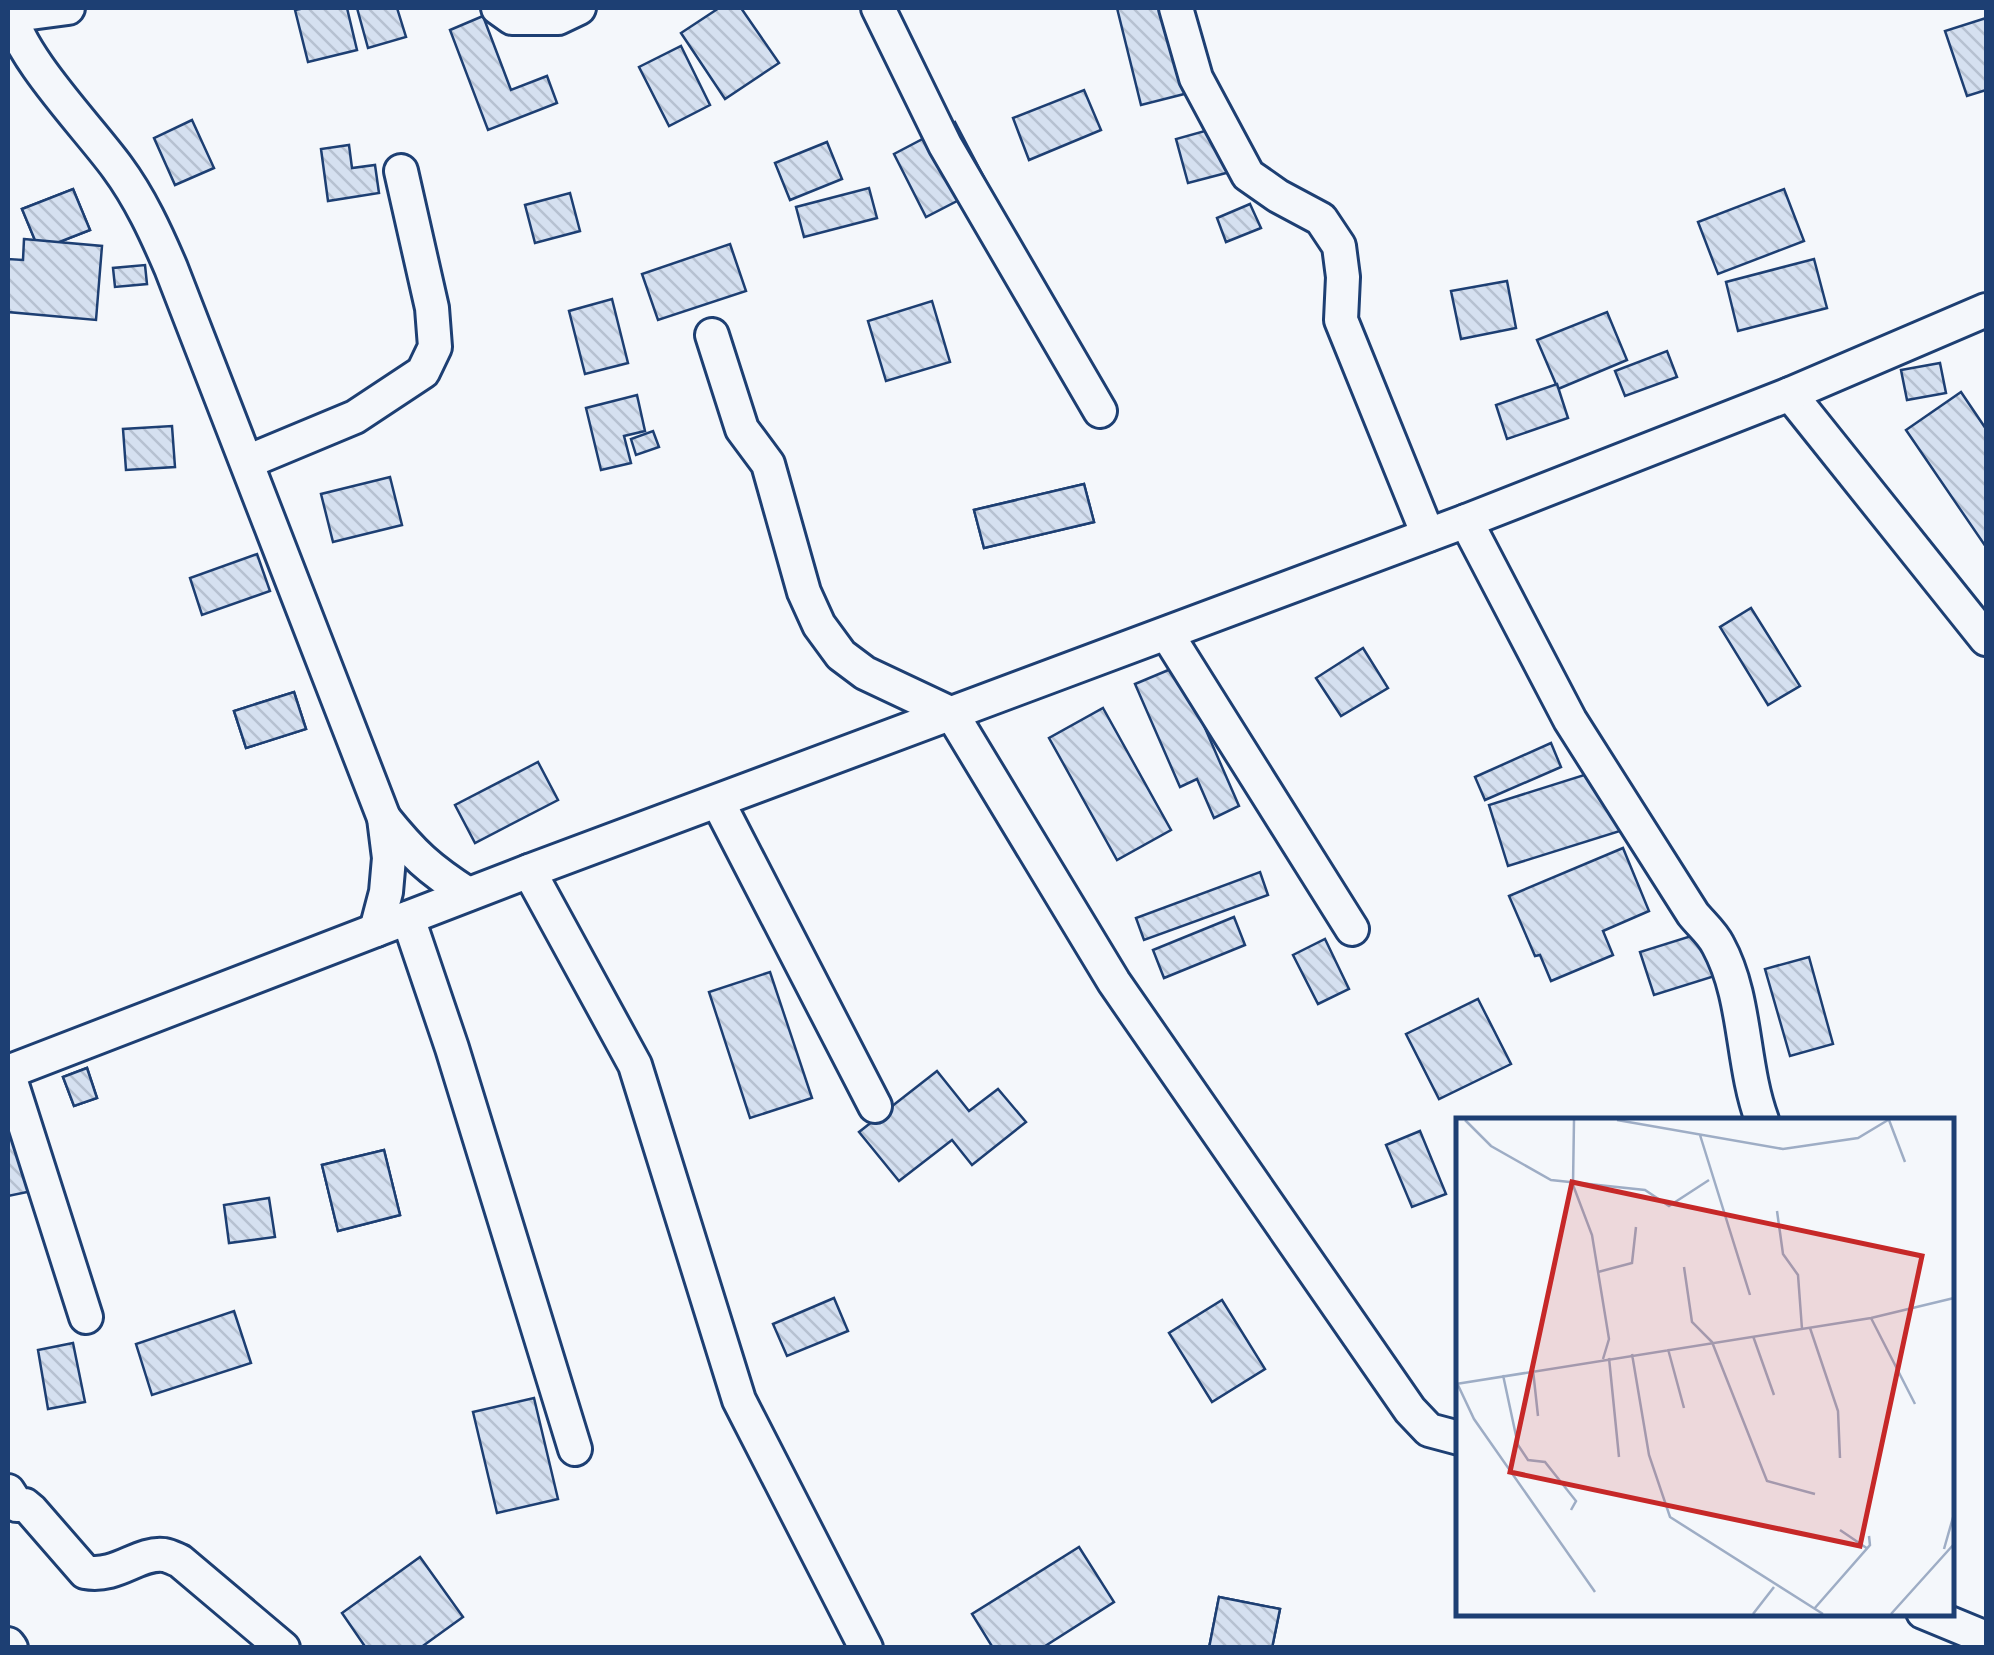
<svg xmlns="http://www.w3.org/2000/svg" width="1994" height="1655" font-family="Jost,sans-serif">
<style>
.building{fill:url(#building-back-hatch);stroke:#1d3f73;stroke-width:2.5}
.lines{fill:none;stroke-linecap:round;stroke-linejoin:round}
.minor-casing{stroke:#1d3f73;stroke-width:38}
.minor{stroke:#f4f7fb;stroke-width:32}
.inset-road{fill:none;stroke:#9eadc5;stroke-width:2.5}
.view{fill:#c62828;fill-opacity:0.15;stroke:#c62828;stroke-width:5}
.inset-edge{fill:none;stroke:#1d3f73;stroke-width:5}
</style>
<defs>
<pattern id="building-back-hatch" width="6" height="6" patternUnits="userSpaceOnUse" patternTransform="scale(2.5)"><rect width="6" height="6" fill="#d5e0f0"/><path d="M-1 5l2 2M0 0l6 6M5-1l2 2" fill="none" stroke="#b6c1d1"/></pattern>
</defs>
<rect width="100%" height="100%" fill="#f4f7fb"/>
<g class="building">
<path d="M305 8H347L357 50 308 62 295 10Z"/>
<path d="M357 8H397L406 37 368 48Z"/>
<path d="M719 8H741L779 63 725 99 681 33Z"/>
<path d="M1117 8H1175L1196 91 1141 105Z"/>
<path d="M483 16 511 90 547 76 557 103 488 130 450 30Z"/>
<path d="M1986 18V90L1967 96 1945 31Z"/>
<path d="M681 46 710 105 669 126 639 67Z"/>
<path d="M1084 90 1101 130 1029 160 1013 118Z"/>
<path d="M192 120 214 168 175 185 154 138Z"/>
<path d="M955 122 988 185 926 217 894 154Z"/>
<path d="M1237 122 1249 167 1188 183 1176 139Z"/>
<path d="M827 142 842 179 790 200 775 163Z"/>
<path d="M349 145 352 168 375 165 379 193 328 201 321 149Z"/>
<path d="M869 188 877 218 804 237 796 207Z"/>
<path d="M73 189 90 230 39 250 22 209Z"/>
<path d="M73 189 90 230 39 250 22 209Z"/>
<path d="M1784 189 1804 241 1718 274 1698 222Z"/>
<path d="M570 193 580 231 535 243 525 205Z"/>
<path d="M1250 204 1261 228 1226 242 1217 218Z"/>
<path d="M24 239 102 246 96 320 8 312V259L23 260Z"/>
<path d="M730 244 746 291 658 320 642 274Z"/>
<path d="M1814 259 1827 308 1738 331 1726 282Z"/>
<path d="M145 265 147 284 115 287 113 268Z"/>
<path d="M1507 281 1516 328 1461 339 1451 291Z"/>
<path d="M612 299 628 363 585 374 569 311Z"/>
<path d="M932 301 950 362 886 381 868 321Z"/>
<path d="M1607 312 1627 360 1558 389 1537 340Z"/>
<path d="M1667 351 1677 377 1625 396 1615 371Z"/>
<path d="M1940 363 1946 393 1907 400 1901 370Z"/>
<path d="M1557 384 1568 418 1507 439 1496 405Z"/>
<path d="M1961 392 1986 429V547L1906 430Z"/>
<path d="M637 395 645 431 624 436 631 463 601 470 586 408Z"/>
<path d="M172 426 175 467 126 470 123 429Z"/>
<path d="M653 431 659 447 636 455 631 439Z"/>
<path d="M390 477 402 525 333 542 321 494Z"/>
<path d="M1084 484 1094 522 984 548 974 510Z"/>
<path d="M1084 484 1094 522 984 548 974 510Z"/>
<path d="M257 554 270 591 202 615 190 578Z"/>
<path d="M1751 608 1800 686 1768 705 1720 627Z"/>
<path d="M1363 648 1388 688 1341 716 1316 678Z"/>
<path d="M1178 666 1239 806 1214 818 1197 779 1180 787 1135 684Z"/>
<path d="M294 692 306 729 246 748 234 711Z"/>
<path d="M294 692 306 729 246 748 234 711Z"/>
<path d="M1103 708 1171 830 1117 860 1049 738Z"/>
<path d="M1551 743 1561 767 1485 800 1475 777Z"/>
<path d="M538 762 558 800 475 843 455 805Z"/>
<path d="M1600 770 1620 831 1508 866 1489 805Z"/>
<path d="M1623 848 1649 911 1603 931 1613 955 1551 981 1540 955 1535 956 1509 896Z"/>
<path d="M1260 872 1268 895 1144 940 1136 918Z"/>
<path d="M1234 917 1245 945 1164 978 1153 950Z"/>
<path d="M1704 932 1718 975 1654 995 1640 952Z"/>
<path d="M1325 939 1349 989 1318 1004 1293 955Z"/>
<path d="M1809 957 1833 1044 1790 1056 1765 969Z"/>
<path d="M770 972 812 1098 750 1118 709 992Z"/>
<path d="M1478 999 1511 1064 1439 1099 1406 1034Z"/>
<path d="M87 1068 97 1098 74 1106 63 1077Z"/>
<path d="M87 1068 97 1098 74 1106 63 1077Z"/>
<path d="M937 1071 969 1111 998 1089 1026 1122 972 1165 952 1140 899 1181 859 1132Z"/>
<path d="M1420 1131 1446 1194 1412 1207 1386 1145Z"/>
<path d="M22 1136 32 1191 8 1196V1139Z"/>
<path d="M384 1150 400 1215 338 1231 322 1165Z"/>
<path d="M384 1150 400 1215 338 1231 322 1165Z"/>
<path d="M269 1198 275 1237 229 1243 224 1205Z"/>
<path d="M834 1298 848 1331 787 1356 773 1324Z"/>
<path d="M1222 1300 1265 1369 1212 1402 1169 1333Z"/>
<path d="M234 1311 251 1363 152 1395 136 1344Z"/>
<path d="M73 1343 85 1402 48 1409 38 1350Z"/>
<path d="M534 1398 558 1499 497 1513 473 1412Z"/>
<path d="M1079 1547 1114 1602 1042 1648H993L972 1614Z"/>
<path d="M420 1557 463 1617 420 1648H366L342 1613Z"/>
<path d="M1219 1597 1280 1609 1272 1648H1209Z"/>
<path d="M1219 1597 1280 1609 1272 1648H1209Z"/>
</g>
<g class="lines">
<g class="minor-casing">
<g id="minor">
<path d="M9 8C17 55 87 126 117 167 140 198 156 233 171 268L384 818 389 858 386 892 376 930"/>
<path d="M498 8 512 18H558L579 8"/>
<path d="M878 8 945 145 1100 411"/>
<path d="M1176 8 1196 78 1248 175 1278 196 1321 219 1339 246 1343 277 1341 320 1428 535"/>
<path d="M8 16 68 8"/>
<path d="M712 335 742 429 768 464 804 592 819 625 841 655 865 673 952 714 1114 982 1410 1410 1429 1430 1459 1438"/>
<path d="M1790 394 1986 639"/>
<path d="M247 462 355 417 423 372 435 347 432 308 401 171"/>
<path d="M1466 521 1570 720 1693 914C1701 924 1712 933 1718 945 1747 998 1741 1063 1762 1120"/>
<path d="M1167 634 1352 929"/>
<path d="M718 802 875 1106"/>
<path d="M384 818C413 854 429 869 468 894"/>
<path d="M529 871 635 1065 739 1400 866 1648"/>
<path d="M408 918 452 1048 575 1449"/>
<path d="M8 1072 529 871 1466 521 1790 394 1986 310"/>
<path d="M8 1072 86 1317"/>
<path d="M8 1491 17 1505H25L31 1510 85 1572C118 1578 138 1552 164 1555 170 1556 175 1559 180 1561L283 1648"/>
<path d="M1923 1612 1986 1638"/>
<path d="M8 1644 11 1648"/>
</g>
</g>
<use href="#minor" class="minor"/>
</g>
<g transform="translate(1456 1118)">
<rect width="498" height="498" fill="#f4f7fb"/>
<path class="inset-road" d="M9 2 35 28 95 62 189 72 213 88 253 62M118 2 117 67 136 117 153 221 147 241M161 2 327 31 402 20 432 2M433 2 449 44M244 17 294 177M321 93 327 136 342 157 346 211M228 149 236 204 256 224 311 363 359 376M142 154 176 145 180 109M415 200 459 286M354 210 382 293 384 340M297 218 318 277M212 231 228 290M176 236 193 337 214 399 367 496M153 240 163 339M77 252 82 298M47 257 62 327 72 342 89 344 120 383 115 392M1 265 18 301 139 474M0 266 415 200 498 180M384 412 412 431M488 431 498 396M358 491 414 427 413 418M297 496 318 469M435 496 498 426"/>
<path class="view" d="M116 64 466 138 404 428 54 354Z"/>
<rect width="498" height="498" class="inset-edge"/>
</g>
<rect width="1994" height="1655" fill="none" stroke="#1d3f73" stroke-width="20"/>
</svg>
